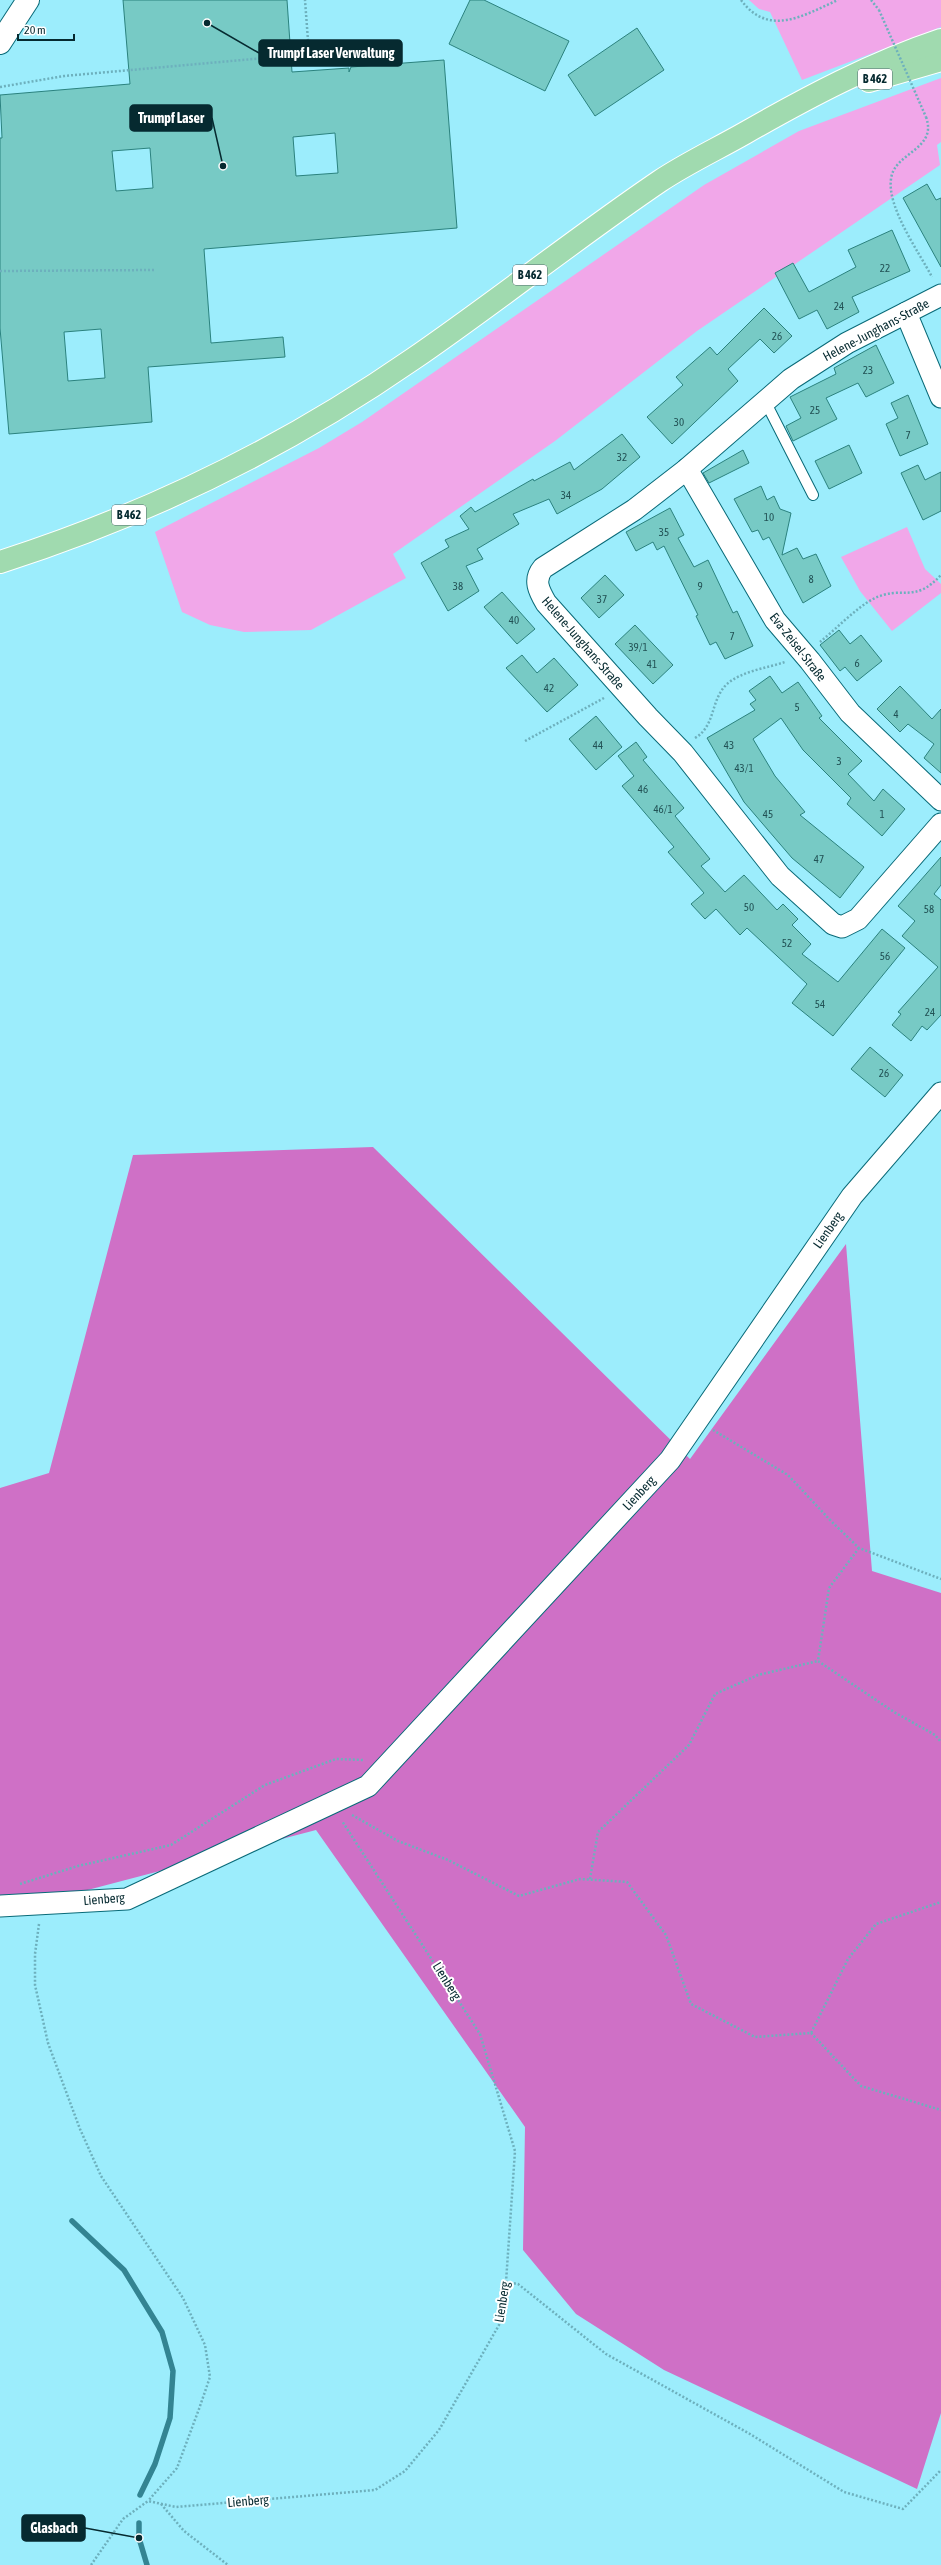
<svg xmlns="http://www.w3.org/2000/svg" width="941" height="2565" font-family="'Asap Condensed',sans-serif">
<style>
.green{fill:#f1a7e9}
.forest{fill:#cf70c6}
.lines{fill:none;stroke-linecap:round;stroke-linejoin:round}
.stream{stroke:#338492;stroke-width:5.5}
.building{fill:#77cac5;stroke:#2b827e;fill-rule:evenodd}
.service-casing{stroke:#096a78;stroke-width:12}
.minor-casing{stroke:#096a78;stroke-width:23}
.tertiary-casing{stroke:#096a78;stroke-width:24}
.primary-casing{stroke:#fff;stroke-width:24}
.path{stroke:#6db0bd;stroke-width:2.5;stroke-dasharray:2 2;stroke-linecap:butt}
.service{stroke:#fff;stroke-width:10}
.minor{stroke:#fff;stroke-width:21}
.tertiary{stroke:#fff;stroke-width:22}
.primary{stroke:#a0daaf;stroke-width:22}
.path-bridge{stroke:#6db0bd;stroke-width:2.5;stroke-dasharray:2 2;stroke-linecap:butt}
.labels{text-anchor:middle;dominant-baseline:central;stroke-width:4;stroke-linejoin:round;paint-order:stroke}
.number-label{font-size:11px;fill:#225255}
.shield{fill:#fff;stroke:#516a6e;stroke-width:1}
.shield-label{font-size:12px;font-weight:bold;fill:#062a30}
.street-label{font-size:13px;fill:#062a30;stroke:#fff}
.leader{fill:none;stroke:#062a30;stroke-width:1.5}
.callout-dot{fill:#062a30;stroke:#fff;stroke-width:1.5}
.callout{fill:#062a30;stroke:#062a30;stroke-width:1.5}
.callout-label{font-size:14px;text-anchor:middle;font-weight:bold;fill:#fff}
</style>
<rect width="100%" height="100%" fill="#9cedfc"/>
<g class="green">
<path d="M749 0H941V27L802 80 770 12 759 9Z"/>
<path d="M941 78V142L937 145 940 165 697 331 555 441 393 554 406 578 311 630 244 632 210 625 182 612 155 532 319 448 362 422 704 185 799 131Z"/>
<path d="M907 527 925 569 941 584V593L892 631 860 591 841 557Z"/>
</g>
<path class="forest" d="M373 1147 690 1459 846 1244 872 1571 941 1593V2413L917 2489 664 2370 576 2314 523 2250 525 2127 316 1830 0 1913V1488L49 1473 133 1155Z"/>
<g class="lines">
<g class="stream">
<path d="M72 2221 124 2270 162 2332 173 2371 170 2418 155 2464 140 2495"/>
<path d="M139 2523V2538L147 2565"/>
</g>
</g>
<g class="building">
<path d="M123 0H287L292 72 349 68V72L351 67 444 60 457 228 204 249 211 343 283 337 285 357 148 367 152 422 9 434 0 328V138H2L0 95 130 84ZM335 133 338 173 296 176 293 137ZM150 148 153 188 116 191 112 151ZM101 329 105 378 68 381 64 332Z"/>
<path d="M470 0H484L569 41 545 91 449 44Z"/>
<path d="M637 28 664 70 595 116 568 75Z"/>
<path d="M927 184 936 200 941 198V267L903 198Z"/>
<path d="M892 230 910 271 852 297 859 312 827 329 817 310 799 319 775 273 793 263 809 292 856 267 848 250Z"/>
<path d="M764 308 792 336 774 353 760 339 728 369 738 381 672 444 647 417 683 385 676 377 710 347 717 355Z"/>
<path d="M876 345 894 383 866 397 858 383 826 398 837 419 793 441 786 426 801 418 790 397 836 374 834 368Z"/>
<path d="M908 395 928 444 900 456 886 424 898 418 891 403Z"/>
<path d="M622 434 640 457 602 489 557 514 549 499 513 514 519 524 477 549 483 559 466 566 479 591 448 611 421 563 449 547 445 540 469 529 460 516 471 507 475 512 533 479 534 481 570 462 574 470Z"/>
<path d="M849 445 862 473 829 489 815 461Z"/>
<path d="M743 450 749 463 709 483 703 473Z"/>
<path d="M918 465 925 480 941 472V511L923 520 901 473Z"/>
<path d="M761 486 767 500 774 496 780 509 791 513 782 555 797 548 803 559 816 554 831 586 803 603 769 537 763 540 758 530 752 532 734 499Z"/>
<path d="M670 508 684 535 678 538 694 567 708 560 733 613 737 611 753 646 725 659 716 642 710 645 696 616 698 615 664 546 657 550 653 542 636 551 626 532Z"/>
<path d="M605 575 624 595 599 618 581 598Z"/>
<path d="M502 592 535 629 517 644 484 607Z"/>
<path d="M635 625 673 665 653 684 615 644Z"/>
<path d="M839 630 850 644 861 635 882 661 857 681 845 667 840 671 820 645Z"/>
<path d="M522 655 537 673 554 658 578 685 547 712 506 668Z"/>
<path d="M770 676 782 693 798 682 822 716 819 718 862 761 848 774 874 801 883 789 905 809 882 836 847 804 851 798 803 750 781 718 753 739 775 776 805 812 800 815 864 867 840 898 792 858 744 802 707 738 755 710 750 704 756 700 749 691Z"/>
<path d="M900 686 932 719 941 709V773L924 758 934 744 908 724 900 732 877 709Z"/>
<path d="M596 716 622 747 596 770 569 739Z"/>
<path d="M636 742 647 757 643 760 684 808 675 816 710 859 701 866 725 892 744 875 777 910 783 904 798 919 792 925 811 944 802 954 838 982 882 929 905 948 833 1036 792 1003 807 984 747 928 740 935 716 909 705 919 691 904 704 893 668 852 674 847 622 786 634 776 618 756Z"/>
<path d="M941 857V885L934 894 941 900V1015L927 1030 922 1026 911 1041 892 1025 901 1014 898 1012 938 967 902 936 915 921 898 906Z"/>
<path d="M870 1047 903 1075 885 1097 851 1069Z"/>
</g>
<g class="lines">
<g class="service-casing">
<path id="service" d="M765 401 813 495"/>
</g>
<g class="minor-casing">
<g id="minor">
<path d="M941 295 847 343 791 379 687 469 634 510 543 568C533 580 539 591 546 603L648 717 683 753 780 876 833 924 842 927 858 919 941 824"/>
<path d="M906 313 941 397"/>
<path d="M687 469 775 620 810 661 850 713 941 800"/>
<path d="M0 1906 127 1899 368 1786 670 1460 852 1196 941 1093"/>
</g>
</g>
<g class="tertiary-casing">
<path id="tertiary" d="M0 43 28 0"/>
</g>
<g class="primary-casing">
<g id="primary">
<path d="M869 81 941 60"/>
<path d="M0 562C147 515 286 447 413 359 496 302 576 238 660 181 687 163 717 149 745 133 808 97 872 63 941 40"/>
</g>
</g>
<g class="path">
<path d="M741 0C769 38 804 15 838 0"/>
<path d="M871 0 879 10"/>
<path d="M0 87 64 76 309 54 305 0"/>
<path d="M926 117C938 150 894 152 891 179 887 208 919 252 932 277"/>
<path d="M0 271 154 270"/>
<path d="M820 642C836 629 856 608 873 599 903 584 913 605 941 575"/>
<path d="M695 738C716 726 710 700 727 684 742 671 767 668 785 662"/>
<path d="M525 741 604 698"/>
<path d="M713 1430 788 1475 831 1521 859 1548 941 1579"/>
<path d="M859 1548 829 1588 818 1661 894 1712 935 1735 941 1742"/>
<path d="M352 1815 398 1841 448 1860 519 1896 580 1879 627 1882 666 1935 691 2004 755 2037 811 2033 848 1959 876 1924 941 1902"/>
<path d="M590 1879 598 1832 689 1745 715 1694 758 1675 818 1661"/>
<path d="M20 1884 78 1866 171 1845 265 1785 336 1759 364 1760"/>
<path d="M39 1924 35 1954V1985L48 2043 80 2129 101 2176 183 2298 205 2345 210 2377 199 2409 177 2468 148 2501"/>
<path d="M811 2033 861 2086 941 2110"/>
<path d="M506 2282 518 2284 606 2354 750 2434 844 2492 903 2509 941 2470"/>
<path d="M161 2504 184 2531 228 2565"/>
<path d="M91 2565 123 2519 148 2501 176 2507 375 2490 405 2471 439 2430 499 2325 506 2282 515 2151 480 2034 342 1821"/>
</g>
<use href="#service" class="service"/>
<use href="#minor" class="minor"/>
<use href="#tertiary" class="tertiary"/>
<use href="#primary" class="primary"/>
<path class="path-bridge" d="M879 10 926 117"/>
</g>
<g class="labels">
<g class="number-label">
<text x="885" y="268">22</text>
<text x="839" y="306">24</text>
<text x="777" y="336">26</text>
<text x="868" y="370">23</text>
<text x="815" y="410">25</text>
<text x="679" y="422">30</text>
<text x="908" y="435">7</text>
<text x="622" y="457">32</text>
<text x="566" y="495">34</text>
<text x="769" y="517">10</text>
<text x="664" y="532">35</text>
<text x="811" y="579">8</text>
<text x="458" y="586">38</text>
<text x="700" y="586">9</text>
<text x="602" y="599">37</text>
<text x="514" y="620">40</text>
<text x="732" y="636">7</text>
<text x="638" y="647">39/1</text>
<text x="857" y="663">6</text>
<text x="652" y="664">41</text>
<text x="549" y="688">42</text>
<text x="797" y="707">5</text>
<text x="896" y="714">4</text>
<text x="598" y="745">44</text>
<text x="729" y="745">43</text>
<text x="839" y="761">3</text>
<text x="744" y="768">43/1</text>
<text x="643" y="789">46</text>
<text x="663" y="809">46/1</text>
<text x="768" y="814">45</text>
<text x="882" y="814">1</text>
<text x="819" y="859">47</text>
<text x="749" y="907">50</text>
<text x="929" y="909">58</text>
<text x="787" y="943">52</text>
<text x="885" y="956">56</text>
<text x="820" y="1004">54</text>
<text x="930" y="1012">24</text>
<text x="884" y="1073">26</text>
</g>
<g class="shield">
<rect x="858" y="69" width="34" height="20" rx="3"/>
<rect x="513" y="265" width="34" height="20" rx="3"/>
<rect x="112" y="505" width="34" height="20" rx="3"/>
</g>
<g class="shield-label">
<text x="875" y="79">B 462</text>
<text x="530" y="275">B 462</text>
<text x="129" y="515">B 462</text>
</g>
<g class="street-label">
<text transform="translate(876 330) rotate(-28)">Helene-Junghans-Straße</text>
<text transform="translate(583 643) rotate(49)">Helene-Junghans-Straße</text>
<text transform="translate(798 647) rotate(52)">Eva-Zeisel-Straße</text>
<text transform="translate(828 1230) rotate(-55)">Lienberg</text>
<text transform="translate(639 1493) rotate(-47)">Lienberg</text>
<text transform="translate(104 1899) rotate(-5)">Lienberg</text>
<text transform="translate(447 1981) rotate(58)">Lienberg</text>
<text transform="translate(502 2302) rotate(-81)">Lienberg</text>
<text transform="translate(248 2501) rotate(-5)">Lienberg</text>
</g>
</g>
<path class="leader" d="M207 23L259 53M223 166L212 118M139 2538L85 2528"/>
<g class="callout-dot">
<circle cx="207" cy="23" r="4"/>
<circle cx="223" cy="166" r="4"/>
<circle cx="139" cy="2538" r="4"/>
</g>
<g class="callout">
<rect x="259" y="40" width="143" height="26" rx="4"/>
<rect x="130" y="105" width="82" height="26" rx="4"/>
<rect x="22" y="2515" width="63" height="26" rx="4"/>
</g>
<g class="callout-label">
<text x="331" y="58">Trumpf Laser Verwaltung</text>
<text x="171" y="123">Trumpf Laser</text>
<text x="54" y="2533">Glasbach</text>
</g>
<path d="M18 34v6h56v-6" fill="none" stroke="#062a30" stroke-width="2"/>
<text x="24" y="34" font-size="12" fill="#062a30" stroke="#ffffff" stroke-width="3" paint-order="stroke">20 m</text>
</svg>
